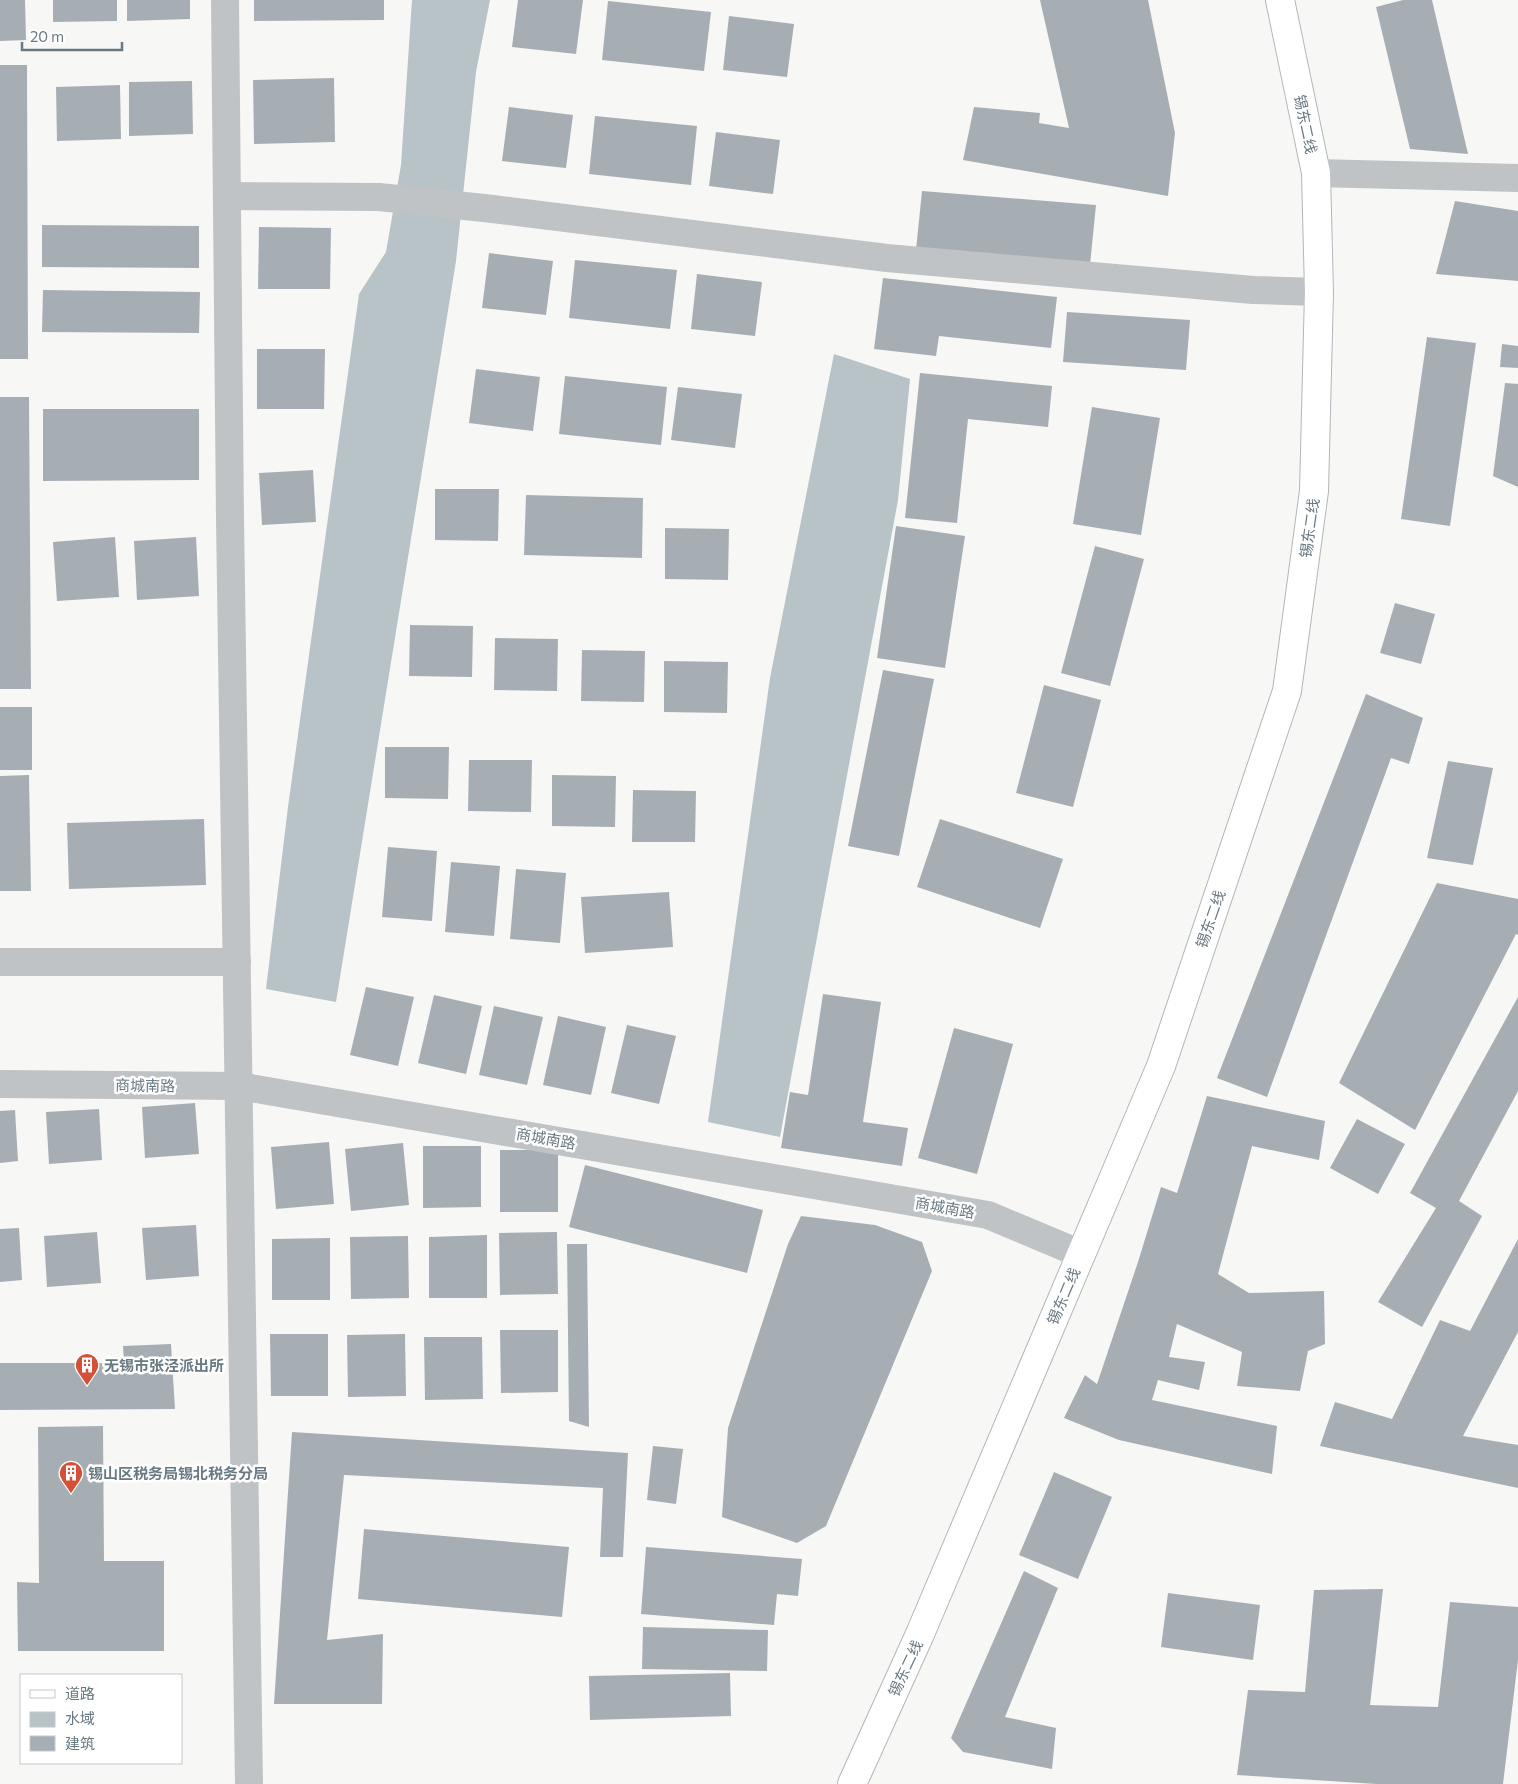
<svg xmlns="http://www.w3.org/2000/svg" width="1518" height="1784" font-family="Commissioner,'Noto Sans SC',sans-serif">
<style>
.water{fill:#b7c3c6}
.building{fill:#a7aeb3}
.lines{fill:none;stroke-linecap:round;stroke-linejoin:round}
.major-casing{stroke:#b2b7ba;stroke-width:30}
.minor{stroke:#bfc3c6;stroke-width:28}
.major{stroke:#fff;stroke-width:28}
.labels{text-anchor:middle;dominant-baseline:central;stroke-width:5;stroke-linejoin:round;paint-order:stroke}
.street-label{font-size:15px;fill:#697983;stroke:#fff}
.poi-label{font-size:15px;font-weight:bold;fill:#697983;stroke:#fff;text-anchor:start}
</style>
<rect width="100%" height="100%" fill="#f7f7f5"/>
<g class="water">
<path d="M412 0H490L476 72 456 261 336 1002 266 989 288 807 359 294 386 252 401 165Z"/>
<path d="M834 354 910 379 898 500 780 1137 708 1122 770 678Z"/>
</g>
<g class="building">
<path d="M0 0H25L26 40 0 41Z"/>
<path d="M53 0H117V21L53 22Z"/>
<path d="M127 0H190V19L127 21Z"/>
<path d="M254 0H384V20L254 21Z"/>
<path d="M518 0H583L576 54 512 47Z"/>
<path d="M1040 0H1148L1175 133 1168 196 963 160 974 107 1040 113 1039 123 1069 128Z"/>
<path d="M1403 0H1432L1468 154 1410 149 1376 7Z"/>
<path d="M608 1 711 12 704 71 602 60Z"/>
<path d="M729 16 794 24 787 77 723 70Z"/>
<path d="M0 65H27L28 359H0Z"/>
<path d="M334 78 335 142 254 144 253 80Z"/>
<path d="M192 81 193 134 129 136V82Z"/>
<path d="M120 85 121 139 57 141 56 87Z"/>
<path d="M509 107 573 115 566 168 502 161Z"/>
<path d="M595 116 697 126 691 185 589 174Z"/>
<path d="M716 132 780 140 773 194 709 186Z"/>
<path d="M922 191 1096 205 1090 265 916 250Z"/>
<path d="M1455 201 1518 211V281L1436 274Z"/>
<path d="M42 225 199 226V268L42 267Z"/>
<path d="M259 227 331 228 330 289H258Z"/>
<path d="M489 253 553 261 546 315 482 308Z"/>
<path d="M575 260 677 270 670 329 569 318Z"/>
<path d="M697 274 762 282 755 336 691 329Z"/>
<path d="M883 278 1057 297 1051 348 939 336 936 356 874 349Z"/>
<path d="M43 290 200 292 199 333 42 332Z"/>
<path d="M1067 312 1190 320 1186 370 1063 362Z"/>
<path d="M1427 337 1476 343 1450 526 1401 519Z"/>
<path d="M1502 344 1518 346V368L1500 367Z"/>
<path d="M257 349H325L324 409H257Z"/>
<path d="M476 369 540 377 533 431 469 423Z"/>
<path d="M920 373 1052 386 1048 427 968 419 957 523 905 518Z"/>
<path d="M565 376 667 387 661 445 559 434Z"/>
<path d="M1505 383 1518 384V487L1493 476Z"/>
<path d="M678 387 742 394 735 448 671 440Z"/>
<path d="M0 397H29L31 689H0Z"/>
<path d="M1092 407 1160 418 1141 535 1073 524Z"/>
<path d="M43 409H199V480L43 481Z"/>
<path d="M313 470 316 522 262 525 259 473Z"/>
<path d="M435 489H499L498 541 435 540Z"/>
<path d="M526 495 643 498 642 558 524 555Z"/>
<path d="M896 526 965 536 945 668 877 658Z"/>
<path d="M665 528 729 529 728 580 665 579Z"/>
<path d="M115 537 119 597 57 601 53 542Z"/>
<path d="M196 537 199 596 137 600 134 541Z"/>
<path d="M1095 546 1144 559 1110 686 1061 673Z"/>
<path d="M1395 603 1435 614 1421 664 1380 653Z"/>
<path d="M410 625 473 626 472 677 409 676Z"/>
<path d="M495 638 558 639 557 691 494 690Z"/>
<path d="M582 650 645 651 644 702 581 701Z"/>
<path d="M664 661 728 662 727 713 664 712Z"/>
<path d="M883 670 934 679 899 856 848 846Z"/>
<path d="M1044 685 1101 700 1073 807 1016 793Z"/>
<path d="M1366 694 1423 718 1409 764 1391 758 1267 1097 1217 1078Z"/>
<rect x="0" y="707" width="32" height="63"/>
<path d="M385 747H449L448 799 385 798Z"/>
<path d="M469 760H532L531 812 468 811Z"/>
<path d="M1448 761 1493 768 1473 865 1427 858Z"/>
<path d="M29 775 31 891H0V776Z"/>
<path d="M552 775 616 776 615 827 552 826Z"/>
<path d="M633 790 696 791 695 842H632Z"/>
<path d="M204 819 206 885 69 889 67 823Z"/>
<path d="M940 819 1063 859 1040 928 917 887Z"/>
<path d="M388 847 437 851 432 921 382 917Z"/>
<path d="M451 862 500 866 494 936 445 932Z"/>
<path d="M516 869 566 873 560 943 510 939Z"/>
<path d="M1437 883 1518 899V935L1516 934 1415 1130 1339 1083Z"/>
<path d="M669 892 673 947 585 953 581 897Z"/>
<path d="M366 987 414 997 398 1066 350 1055Z"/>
<path d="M823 994 881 1002 863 1122 908 1128 902 1166 781 1148 790 1092 808 1095Z"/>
<path d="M434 995 482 1006 466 1074 418 1063Z"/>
<path d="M1518 997V1091L1459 1201 1482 1216 1422 1327 1378 1302 1436 1208 1410 1193Z"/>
<path d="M494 1006 543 1017 527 1085 479 1075Z"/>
<path d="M558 1016 606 1027 591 1095 543 1085Z"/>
<path d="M627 1025 676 1036 659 1104 611 1093Z"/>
<path d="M954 1028 1013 1044 977 1174 918 1158Z"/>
<path d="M1207 1096 1325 1121 1319 1160 1252 1146 1218 1274 1249 1293 1324 1291 1325 1344 1308 1351 1300 1391 1237 1386 1242 1352 1177 1324 1169 1357 1205 1362 1199 1390 1158 1380 1152 1400 1277 1426 1272 1474 1119 1440 1064 1418 1085 1375 1097 1384 1138 1262 1161 1187 1177 1193Z"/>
<path d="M195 1103 199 1154 145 1158 142 1107Z"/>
<path d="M99 1109 102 1160 49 1164 46 1112Z"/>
<path d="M15 1110 18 1161 0 1163V1111Z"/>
<path d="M1357 1119 1405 1144 1378 1194 1330 1168Z"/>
<path d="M329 1142 334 1204 276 1209 271 1147Z"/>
<path d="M403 1143 409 1205 351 1211 345 1149Z"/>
<path d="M423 1146H481V1207L423 1208Z"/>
<rect x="500" y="1150" width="58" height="62"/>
<path d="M585 1165 763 1210 747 1273 569 1227Z"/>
<path d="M801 1216 875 1225 922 1242 932 1271 826 1526 797 1543 722 1517 728 1428 788 1244Z"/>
<path d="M196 1225 199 1276 146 1280 142 1228Z"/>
<path d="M19 1228 22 1280 0 1282V1229Z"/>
<path d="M97 1232 101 1283 47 1287 44 1236Z"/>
<path d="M557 1232 558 1294 500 1295 499 1233Z"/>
<path d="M487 1235V1298H429V1237Z"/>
<path d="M408 1236 409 1298 351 1299 350 1237Z"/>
<path d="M330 1238V1300H272V1239Z"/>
<path d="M1518 1239V1332L1463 1436 1518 1445V1488L1320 1446 1335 1402 1392 1419 1440 1320 1470 1331Z"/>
<path d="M567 1244H587L589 1427 569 1421Z"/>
<path d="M500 1330H558V1392L501 1393Z"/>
<path d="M270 1334H328V1396H271Z"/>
<path d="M405 1334 406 1396 348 1397 347 1335Z"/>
<path d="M424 1337H482L483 1399 425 1400Z"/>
<path d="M171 1344 175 1409 0 1410V1363H124L123 1346Z"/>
<path d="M103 1426 104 1561H164V1651H18L17 1582 39 1583 38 1427Z"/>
<path d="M292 1432 628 1453 623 1557H600L603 1488 344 1475 327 1640 383 1634 382 1704H274Z"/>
<path d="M653 1446 683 1449 676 1504 647 1500Z"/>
<path d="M1054 1472 1112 1497 1078 1579 1019 1555Z"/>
<path d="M364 1529 569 1547 562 1617 358 1599Z"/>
<path d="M646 1547 802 1559 798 1596 777 1594 774 1625 641 1614Z"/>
<path d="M1024 1571 1058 1588 1005 1717 1056 1728 1052 1769 963 1752 951 1738Z"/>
<path d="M1383 1589 1370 1705 1438 1707 1450 1602 1518 1607V1660L1503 1784H1376L1237 1775 1248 1690 1305 1692 1314 1590Z"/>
<path d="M1168 1593 1260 1605 1253 1660 1161 1647Z"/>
<path d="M643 1627 768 1630 767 1671 642 1669Z"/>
<path d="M730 1673 731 1716 590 1720 589 1676Z"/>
</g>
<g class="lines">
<g class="major-casing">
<path id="major" d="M852 1784 920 1634 1161 1066 1287 691 1314 491 1319 292 1316 173 1280 0"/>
</g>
<g class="minor">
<path d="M225 0 230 519 249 1784"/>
<path d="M1316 173 1518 178"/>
<path d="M227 196 379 197 484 208 887 258 1253 290 1319 292"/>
<path d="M0 962H237"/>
<path d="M0 1084 239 1086 988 1215 1081 1254"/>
</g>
<use href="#major" class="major"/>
</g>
<defs>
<g id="building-pin" transform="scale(1.25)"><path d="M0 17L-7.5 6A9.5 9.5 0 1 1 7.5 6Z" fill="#d35139" stroke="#fff"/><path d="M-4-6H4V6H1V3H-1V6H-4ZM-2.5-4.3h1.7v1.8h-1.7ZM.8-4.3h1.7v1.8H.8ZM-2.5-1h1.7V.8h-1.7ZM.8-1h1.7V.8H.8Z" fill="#fff"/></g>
</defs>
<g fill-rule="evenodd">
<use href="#building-pin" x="87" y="1365"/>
<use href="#building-pin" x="71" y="1473"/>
</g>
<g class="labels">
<g class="street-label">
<text transform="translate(1306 124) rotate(78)">锡东二线</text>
<text transform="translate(1309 528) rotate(-82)">锡东二线</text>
<text transform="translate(1210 919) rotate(-71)">锡东二线</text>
<text transform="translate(145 1085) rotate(1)">商城南路</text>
<text transform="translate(546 1138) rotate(10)">商城南路</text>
<text transform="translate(945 1207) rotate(10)">商城南路</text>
<text transform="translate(1063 1296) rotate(-67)">锡东二线</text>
<text transform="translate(905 1668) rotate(-65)">锡东二线</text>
</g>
<g class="poi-label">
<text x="104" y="1365">无锡市张泾派出所</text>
<text x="88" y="1473">锡山区税务局锡北税务分局</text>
</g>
</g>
<rect x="20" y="1674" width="162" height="90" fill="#ffffff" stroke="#c3c9cd"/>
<rect x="30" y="1690" width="25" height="8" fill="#ffffff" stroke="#c3c9cd"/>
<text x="65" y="1699" font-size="15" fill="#697983">道路</text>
<rect x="30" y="1712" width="25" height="15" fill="#b7c3c6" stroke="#c3c9cd"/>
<text x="65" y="1724" font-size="15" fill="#697983">水域</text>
<rect x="30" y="1736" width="25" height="15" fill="#a7aeb3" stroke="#c3c9cd"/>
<text x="65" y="1749" font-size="15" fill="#697983">建筑</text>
<path d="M22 42v8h100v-8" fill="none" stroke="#697983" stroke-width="2.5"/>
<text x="30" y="42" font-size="15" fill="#697983" stroke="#ffffff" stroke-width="4" paint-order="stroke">20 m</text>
</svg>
